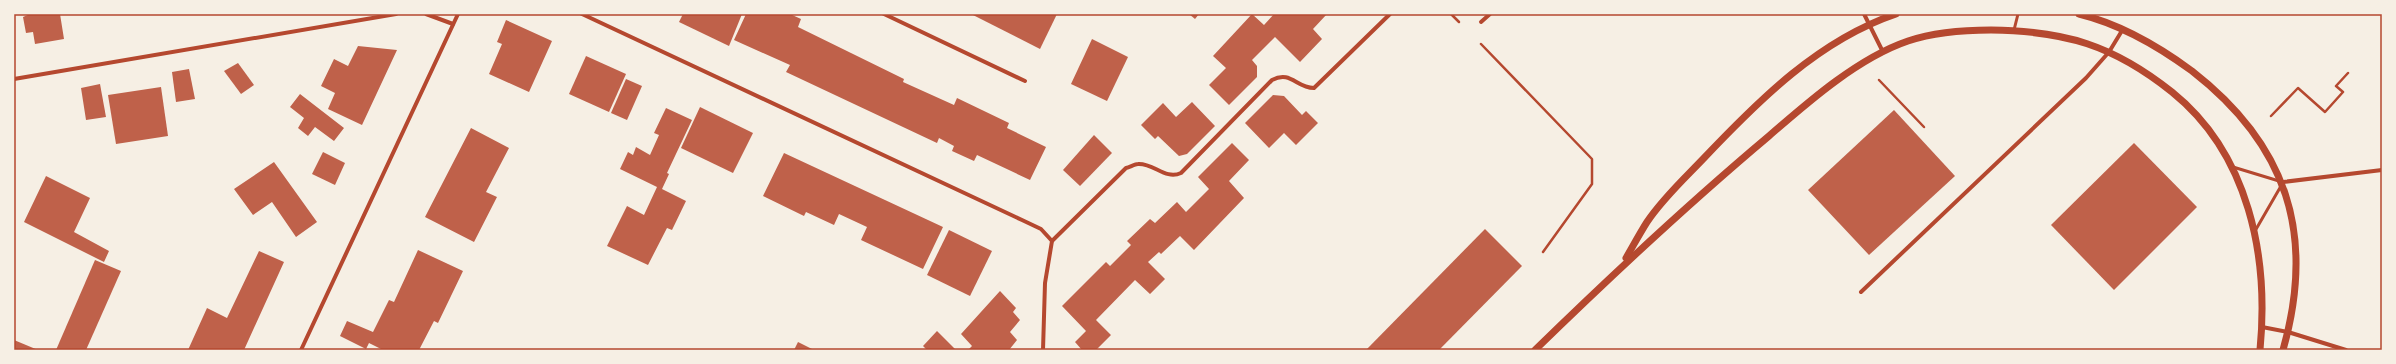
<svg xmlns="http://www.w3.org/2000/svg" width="2396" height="364" font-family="'DejaVu Sans',sans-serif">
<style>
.building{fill:#bf614a}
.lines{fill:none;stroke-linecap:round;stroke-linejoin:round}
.path{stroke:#b5482f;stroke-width:2.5}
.service{stroke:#b5482f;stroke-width:3}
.minor{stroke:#b5482f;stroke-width:4}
.tertiary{stroke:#b5482f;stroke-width:7}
.neatline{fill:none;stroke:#b5482f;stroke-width:1.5}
</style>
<rect width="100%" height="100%" fill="#f6efe4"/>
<g class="building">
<path d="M30 14H60L64 39 35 44 33 32 26 33 23 17Z"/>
<path d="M683 14H742L729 46 679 22Z"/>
<path d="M746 14H790L801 19 798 27 904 79 903 82 954 105 957 98 1009 123 1007 128 1046 147 1030 180 977 155 974 161 952 151 954 146 939 138 937 143 786 72 790 65 734 40Z"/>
<path d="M971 14H1057L1040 49Z"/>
<path d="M1189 14H1199L1195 19Z"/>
<path d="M1252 14 1264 25 1274 14H1327L1313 29 1322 39 1300 62 1275 37 1252 60 1257 66V77L1229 105 1209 85 1226 68 1213 56Z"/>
<path d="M506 20 552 41 529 92 489 74 502 44 497 42Z"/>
<path d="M1092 39 1128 57 1107 101 1071 84Z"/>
<path d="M358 46 397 50 362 125 328 109 335 93 321 86 334 59 348 66Z"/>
<path d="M586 56 626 74 609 112 569 94Z"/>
<path d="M238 63 254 85 241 94 224 71Z"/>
<path d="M189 69 195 99 176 102 172 72Z"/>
<path d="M626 79 642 86 627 120 611 113Z"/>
<path d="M100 84 106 117 86 120 81 88Z"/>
<path d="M161 87 168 136 116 144 108 95Z"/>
<path d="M300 94 344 128 334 141 315 127 308 136 298 128 304 118 290 107Z"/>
<path d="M1273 95 1284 96 1302 115 1306 111 1318 123 1296 145 1284 133 1269 148 1245 123Z"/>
<path d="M1192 102 1215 126 1187 154 1179 156 1158 136 1155 139 1141 125 1163 103 1176 117Z"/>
<path d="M700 107 753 133 733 173 681 148Z"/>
<path d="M666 108 692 120 667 173 669 174 662 189 686 201 672 230 667 228 648 265 607 246 627 206 644 215 657 187 620 169 628 152 633 155 636 147 650 155 659 135 654 133Z"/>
<path d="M1894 110 1955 176 1869 255 1808 190Z"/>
<path d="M471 128 509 148 486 192 497 197 474 242 425 217Z"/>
<path d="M1094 135 1112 153 1080 186 1063 170Z"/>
<path d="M1232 143 1249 160 1229 181 1244 198 1194 250 1180 236 1161 254 1159 252 1148 262 1165 279 1150 294 1135 280 1096 320 1111 335 1096 350H1082L1075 342 1086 331 1062 306 1106 262 1110 266 1131 245 1127 241 1150 219 1155 223 1177 202 1186 212 1209 189 1198 177Z"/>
<path d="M2134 143 2197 207 2114 290 2051 225Z"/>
<path d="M323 152 345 163 335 185 312 174Z"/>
<path d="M784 153 943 227 923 269 861 240 867 227 839 214 834 225 806 212 804 216 763 196Z"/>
<path d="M274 162 317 222 296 237 272 202 253 215 234 189Z"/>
<path d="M46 176 90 198 74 232 109 251 104 262 24 222Z"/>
<path d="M1485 229 1522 266 1439 350H1366Z"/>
<path d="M949 230 992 251 970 296 927 275Z"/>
<path d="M418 250 463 271 438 323 434 321 419 350H383L369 343 366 349 340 336 347 321 373 332 389 300 394 302Z"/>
<path d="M259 251 284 262 244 350H188L207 308 227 318Z"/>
<path d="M95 260 121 271 86 350H56Z"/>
<path d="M1000 291 1016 308 1013 312 1020 320 1010 332 1017 340 1009 350H968L972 346 961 334Z"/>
<path d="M937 331 956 350H927L923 346Z"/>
<path d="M14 340 38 350H14Z"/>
<path d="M798 342 814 350H794Z"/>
</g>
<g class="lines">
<g class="path">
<path d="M1451 14 1459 22"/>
<path d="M1481 44 1592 159V184L1543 252"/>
<path d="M1879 80 1924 127"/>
<path d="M2271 116 2298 88 2325 112 2343 92 2336 86 2348 73"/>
</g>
<g class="service">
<path d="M2014 30 2018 14"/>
<path d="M2233 167 2279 181"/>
<path d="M2255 231 2281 186"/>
</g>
<g class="minor">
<path d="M426 14 453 24"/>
<path d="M582 14 1022 220 1041 229 1052 241"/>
<path d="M884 14 1025 81"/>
<path d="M1864 14 1883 52"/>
<path d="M1481 22 1490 14"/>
<path d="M14 79 396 14"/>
<path d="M2283 182 2382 170"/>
<path d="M1861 292 2086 78 2109 52 2123 29"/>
<path d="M2262 327 2288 332 2346 350"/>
<path d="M301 350 458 14"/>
<path d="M1043 350 1045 283 1052 241 1126 168C1130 167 1135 164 1138 164 1154 163 1165 180 1181 173L1272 80C1291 70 1296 88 1314 88L1390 14"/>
</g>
<g class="tertiary">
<path d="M2079 14C2120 24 2158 46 2192 71 2287 145 2316 234 2283 350"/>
<path d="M1626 258C1633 246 1640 233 1647 222 1663 198 1685 178 1704 158 1759 100 1819 40 1896 14"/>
<path d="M1535 350C1611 276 1688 204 1769 136 1808 102 1858 58 1908 41 1935 32 1963 30 1991 30 2065 31 2113 45 2172 92 2249 154 2269 256 2260 350"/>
</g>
</g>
<rect width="2396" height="364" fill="none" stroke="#f6efe4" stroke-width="30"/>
<rect x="15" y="15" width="2366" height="334" class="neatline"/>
</svg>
